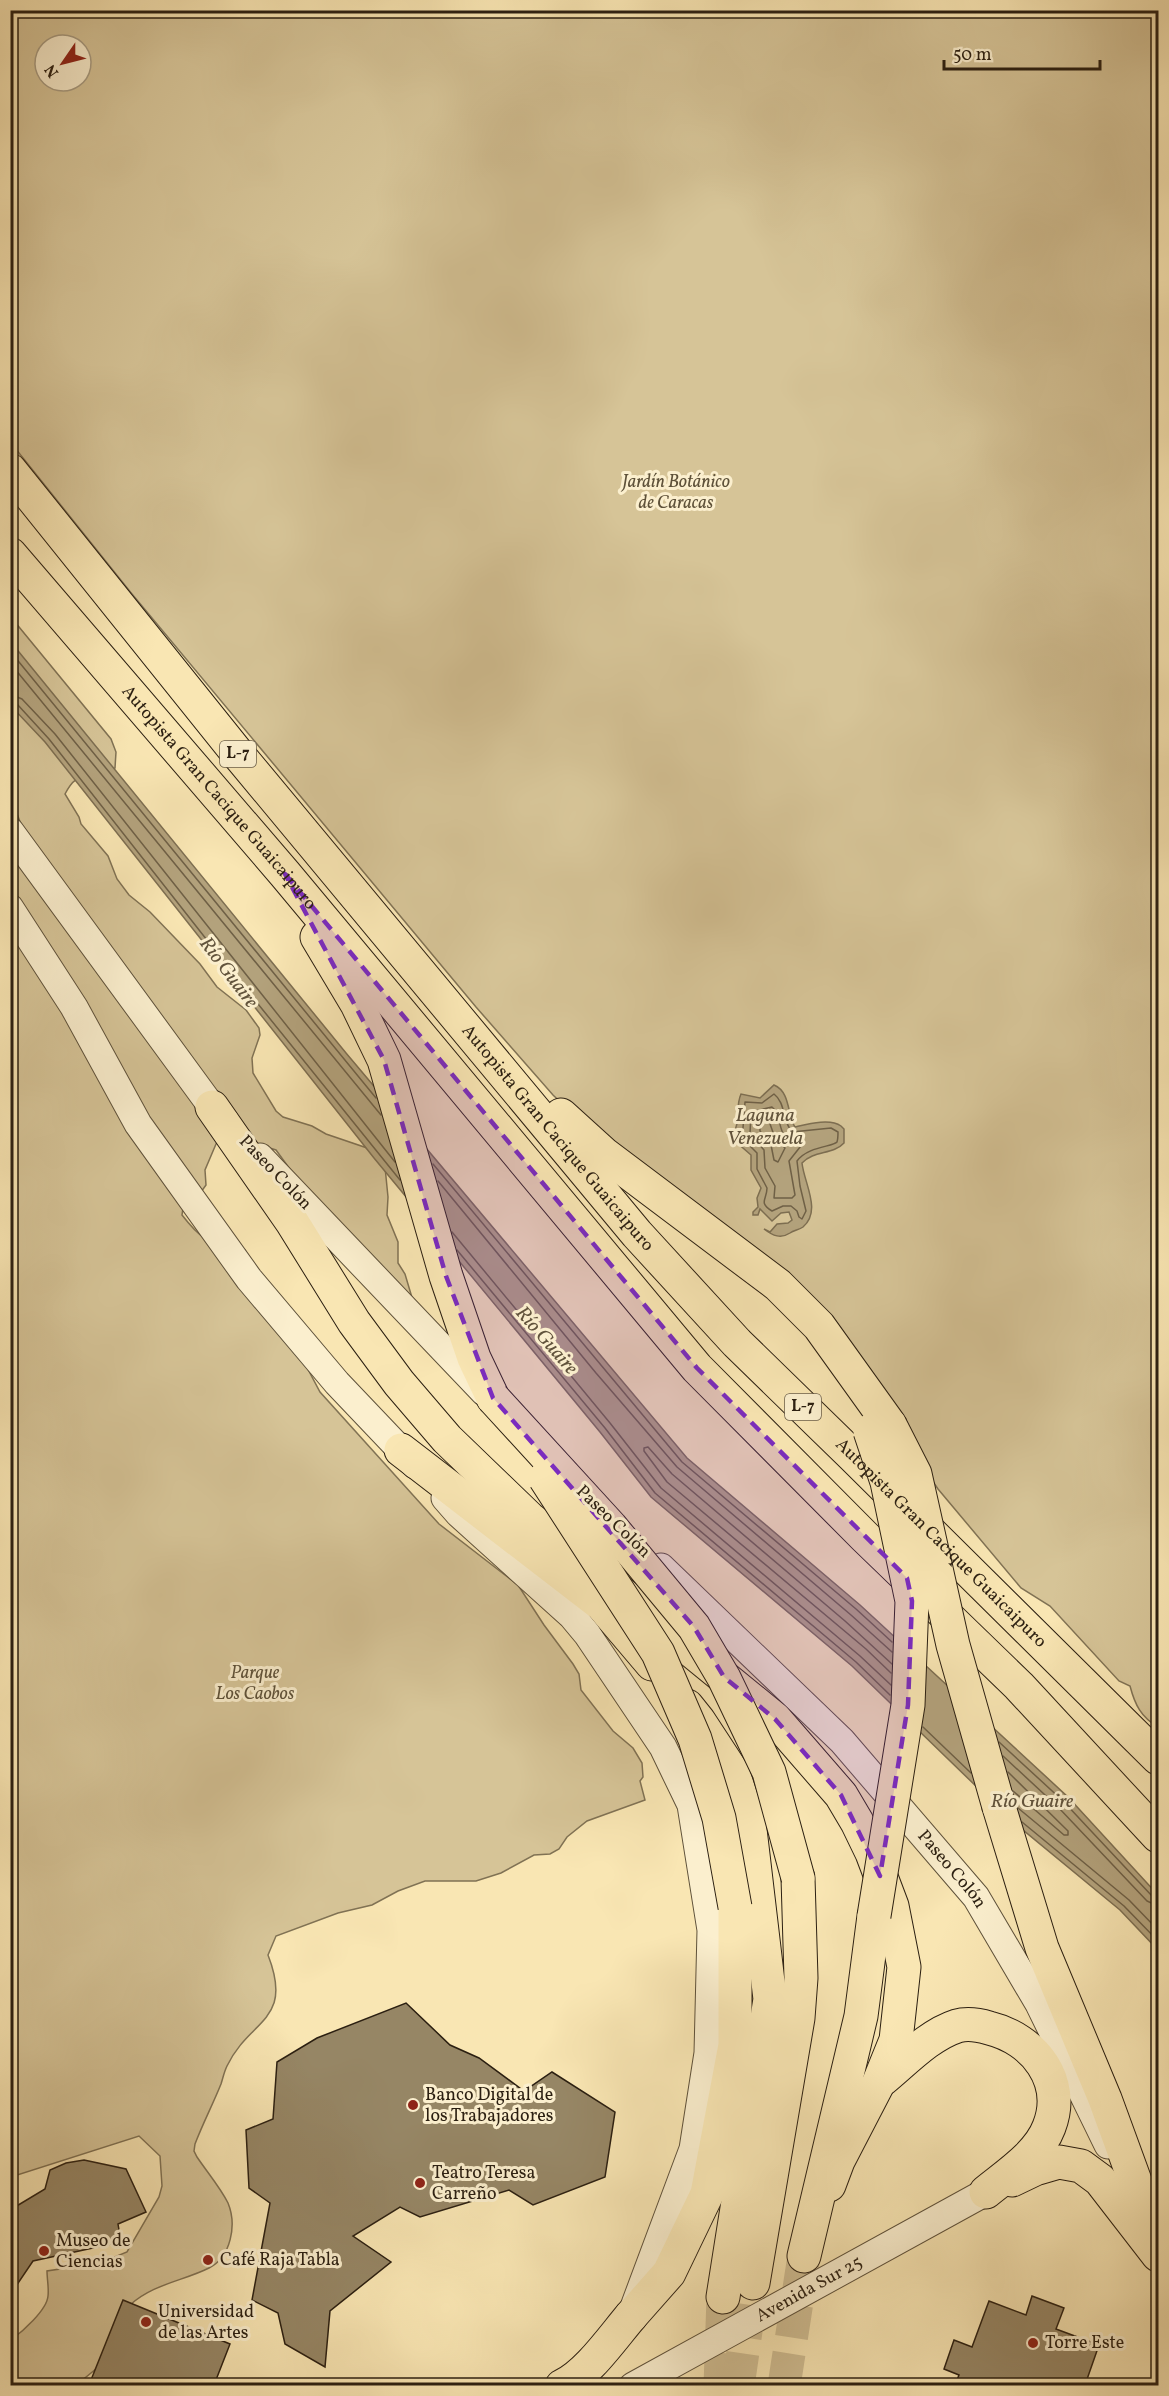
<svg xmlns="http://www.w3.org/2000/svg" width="1169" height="2396" font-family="Vollkorn,serif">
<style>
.green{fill:#d6c497;stroke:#807254;stroke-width:1.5;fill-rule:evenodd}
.water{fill:#b3a27c;stroke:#7d6e51;stroke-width:1.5}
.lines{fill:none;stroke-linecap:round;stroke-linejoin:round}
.shore{stroke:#6f6046;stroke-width:1.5}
.building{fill:#968665;stroke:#2b1f11;stroke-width:1.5}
.major-tunnel{stroke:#d0be93;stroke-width:33;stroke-dasharray:33 16;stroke-linecap:butt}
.highway-tunnel{stroke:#d0be93;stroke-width:33;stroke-dasharray:33 16;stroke-linecap:butt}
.minor-casing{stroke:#5e513a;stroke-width:29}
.major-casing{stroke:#2b1f11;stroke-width:35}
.highway-casing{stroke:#2b1f11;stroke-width:35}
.minor{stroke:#fbefce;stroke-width:27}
.major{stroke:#f9e6b3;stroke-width:33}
.highway{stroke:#f9e6b3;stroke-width:33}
.highway-bridge-casing{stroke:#2b1f11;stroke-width:35;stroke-linecap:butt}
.highway-bridge{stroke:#f9e6b3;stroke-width:33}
.marked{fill:#7b2cbf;fill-opacity:0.2;stroke:#7b2cbf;stroke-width:4.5;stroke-dasharray:12 8;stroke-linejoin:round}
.poi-dot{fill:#8f2418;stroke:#fbefce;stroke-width:2}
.labels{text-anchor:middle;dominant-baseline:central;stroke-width:6;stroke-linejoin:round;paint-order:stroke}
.shield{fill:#fbefce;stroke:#695d4a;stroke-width:1.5}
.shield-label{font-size:16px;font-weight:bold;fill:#2b1f11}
.park-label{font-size:18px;font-style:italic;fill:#5e5139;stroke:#fbefce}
.street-label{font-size:18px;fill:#2b1f11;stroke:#fbefce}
.poi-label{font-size:18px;fill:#2b1f11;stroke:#fbefce;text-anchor:start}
.water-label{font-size:20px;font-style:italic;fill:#61533c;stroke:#fbefce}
</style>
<rect width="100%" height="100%" fill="#f9e6b3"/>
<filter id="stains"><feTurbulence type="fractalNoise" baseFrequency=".00333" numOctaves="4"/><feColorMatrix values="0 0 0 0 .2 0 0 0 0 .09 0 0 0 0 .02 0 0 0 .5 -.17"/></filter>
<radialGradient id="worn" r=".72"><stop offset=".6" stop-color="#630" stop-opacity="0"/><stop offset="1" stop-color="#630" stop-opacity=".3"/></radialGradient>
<g class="green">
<path d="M11 11H1158V1727C1141 1717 1135 1705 1130 1686L1119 1681 1050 1606 1021 1588 938 1489 911 1449 851 1346 612 1152 553 1095 476 1007 132 594 11 443ZM45 45H81V81H45Z"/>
<path d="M10 616 111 739 116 752 115 768C111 770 106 773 101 775 81 781 77 771 65 794L79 817 81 824 108 856 117 879 129 895 150 912 200 964 217 987 246 1010 259 1028 260 1035 252 1058 253 1073 276 1111 283 1117 312 1126 326 1134 370 1149 385 1167 388 1197 387 1215 398 1242V1263L405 1274 413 1301 334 1230 276 1150 223 1134 216 1144 205 1170 206 1185 201 1192 183 1208 182 1215C206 1246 210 1240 245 1250L320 1392 439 1524 518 1585 544 1625 573 1664 579 1674 581 1690 613 1731 633 1748 642 1763 643 1777 640 1781 645 1800 587 1821 567 1837 559 1849 550 1854 534 1855 501 1873 476 1881H425L398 1891 372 1905 338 1913 276 1936 268 1955C294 2022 250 2018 227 2066 224 2072 223 2078 221 2084 213 2104 203 2123 195 2144L194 2151 197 2157C207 2172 220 2187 228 2203 237 2225 231 2257 209 2268 183 2281 153 2284 130 2305L102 2364 75 2386 11 2385V2340C22 2332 47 2310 48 2296 49 2288 47 2279 47 2271L100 2263 127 2252 159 2197 162 2186 160 2156 139 2136 11 2177 10 845 22 827 11 798Z"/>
</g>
<g class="water">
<path d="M10 641 346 1053 687 1458 860 1605 1068 1797 1158 1895V1950L1120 1910 1012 1821 852 1666 651 1497 600 1432 374 1158 45 742 11 706Z"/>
<path d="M774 1085C791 1092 787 1116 795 1127 808 1124 830 1118 841 1126L844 1129V1143C833 1155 814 1150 802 1163 804 1183 822 1211 803 1227 799 1230 794 1230 790 1233 781 1239 773 1236 764 1229L770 1232 777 1224 788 1223 792 1220 789 1212 781 1213 772 1221 760 1209 758 1215H753V1212L758 1207 757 1198 761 1188 751 1170V1155L735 1141 730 1132 733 1133C741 1123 735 1107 741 1094L760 1098Z"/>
</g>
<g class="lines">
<g class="shore">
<path d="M10 651 376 1098"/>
<path d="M10 663 381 1115"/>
<path d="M10 694 22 699 55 734 395 1162"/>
<path d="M10 702 17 704 49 739 225 963 400 1180"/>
<path d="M774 1094C786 1103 782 1121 792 1132L831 1128 838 1132C838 1135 838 1139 837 1142 833 1147 808 1146 797 1161L800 1186 806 1211 802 1219 799 1217 797 1211 791 1206H783L772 1211C758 1202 767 1200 767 1188L757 1169V1153L740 1136 743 1128 745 1102 762 1103Z"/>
<path d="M772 1107C785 1116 773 1144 802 1140L804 1142 789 1161 795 1195 792 1198H774L775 1186 765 1168 764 1150 750 1134 751 1112Z"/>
<path d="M766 1119 769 1121 775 1138 785 1148 778 1162 774 1160 771 1145 760 1131V1121Z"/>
<path d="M433 1164 682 1462 856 1609 892 1642"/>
<path d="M438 1181 596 1373 677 1467 851 1615 892 1652"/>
<path d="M452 1232 610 1423 661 1488 860 1656 891 1685"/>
<path d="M457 1250 605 1428 655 1493 856 1662 890 1695"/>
<path d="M891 1673 866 1649 667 1482 644 1451V1448L648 1447 672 1474 845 1621 892 1664"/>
<path d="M923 1727 971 1773"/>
<path d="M999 1742 1063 1801 1152 1896 1158 1898"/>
<path d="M1003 1756 1058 1807 1147 1901 1158 1906"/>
<path d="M1008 1772 1068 1831V1835H1064L1013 1791"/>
<path d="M1018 1808 1129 1900 1158 1930"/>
<path d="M1022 1822 1124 1906 1158 1941"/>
</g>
</g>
<g class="building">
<path d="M406 2003 450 2045 479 2058 524 2091 552 2072 615 2112 605 2177 533 2205 509 2190 420 2217 400 2207 353 2236 391 2262 330 2311 325 2367 285 2344 278 2313 252 2300 270 2203 249 2188 246 2130 273 2119 277 2062 317 2038Z"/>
<path d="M84 2160 126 2169 146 2212 118 2224 121 2242 33 2261 10 2295V2210L45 2189 50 2170 66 2163Z"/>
<path d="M1032 2296 1064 2308 1056 2329 1099 2345 1085 2385H955L959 2375 944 2369 954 2340 972 2347 989 2301 1026 2315Z"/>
<path d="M123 2300 230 2344 214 2385H89Z"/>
</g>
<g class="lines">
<g class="major-tunnel">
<path d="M720 2386 723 2297"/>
<path d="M784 2386 804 2256"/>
</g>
<path class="highway-tunnel" d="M738 2386 753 2283"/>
<g class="minor-casing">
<g id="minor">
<path d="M10 831 212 1107 225 1121"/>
<path d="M10 908 74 1007 138 1124 249 1279 337 1383 415 1465"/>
<path d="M260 1157 484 1392"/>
<path d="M445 1498 459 1514 572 1616 587 1634 663 1747 691 1805 711 1930 708 2053 693 2149 634 2307"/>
<path id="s1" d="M661 1567 842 1741 976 1897 1039 2004 1108 2145"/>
<path id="s2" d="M633 2386 986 2192"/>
</g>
</g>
<g class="major-casing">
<g id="major">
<path d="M212 1107 292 1222 354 1322 399 1383 447 1439 529 1518 775 1719 841 1795 857 1822 872 1853 892 1906 904 1967 896 2040 879 2082 838 2161 829 2185"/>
<path d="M401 1450 602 1605 652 1664"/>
<path d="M687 1706 699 1721 733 1773 749 1821 770 1999 723 2297"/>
<path d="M883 2079C905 2061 929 2035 957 2026 967 2023 979 2025 989 2028 1034 2039 1067 2081 1049 2127 1039 2154 1008 2174 986 2192"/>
<path d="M1012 2180 1035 2169 1059 2162 1081 2166 1100 2180 1158 2255"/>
<path d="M562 2386C587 2375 613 2337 631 2316"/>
</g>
</g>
<g class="highway-casing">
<g id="highway">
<path id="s3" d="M10 470 238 754 637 1234 737 1343 853 1456 1158 1758"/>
<path id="s4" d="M10 554 285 874 697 1368 865 1537 1019 1686 1158 1836"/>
<path d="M317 937 357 1004 384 1060 446 1276 474 1358 493 1398"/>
<path d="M561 1115 604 1154 778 1285 819 1326 890 1425"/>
<path d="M999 1807 1042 1948 1105 2099 1158 2244"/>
<path d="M804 2256 861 2016 874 1916"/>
<path d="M753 2283 798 2018 801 1978 798 1878"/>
<path d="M631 2316 669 2273 707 2194 735 2045V1907"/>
</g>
</g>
<use href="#minor" class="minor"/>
<use href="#major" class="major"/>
<use href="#highway" class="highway"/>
<g class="highway-bridge-casing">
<g id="highway-bridge">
<path d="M493 1398 611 1527 694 1627 724 1678 769 1772 798 1878"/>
<path d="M890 1425 915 1474 953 1645 999 1807"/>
<path d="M870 1431 887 1482 912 1601 908 1705 874 1916"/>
<path d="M545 1478 658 1653 695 1739 719 1818 735 1907"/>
</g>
</g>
<use href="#highway-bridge" class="highway-bridge"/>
</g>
<path class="marked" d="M285 874 697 1368 907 1578 912 1601 908 1705 880 1876 841 1795 775 1719 724 1677 694 1627 493 1398 446 1276 384 1060Z"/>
<g class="poi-dot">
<circle cx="413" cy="2105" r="6"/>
<circle cx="420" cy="2183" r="6"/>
<circle cx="44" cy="2251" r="6"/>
<circle cx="208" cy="2260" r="6"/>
<circle cx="146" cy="2322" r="6"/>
<circle cx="1033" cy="2343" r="6"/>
</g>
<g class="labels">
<g class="shield">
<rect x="220" y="741" width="36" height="26" rx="4.5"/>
<rect x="785" y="1394" width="36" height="26" rx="4.5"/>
</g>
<g class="shield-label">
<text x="238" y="754">L-7</text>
<text x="803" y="1407">L-7</text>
</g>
<g class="park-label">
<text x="676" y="482">Jardín Botánico<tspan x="676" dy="21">de Caracas</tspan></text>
<text x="255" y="1673">Parque<tspan x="255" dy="21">Los Caobos</tspan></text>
</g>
<g class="street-label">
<text stroke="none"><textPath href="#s4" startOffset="321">Autopista Gran Cacique Guaicaipuro</textPath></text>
<text stroke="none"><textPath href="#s3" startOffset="864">Autopista Gran Cacique Guaicaipuro</textPath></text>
<text transform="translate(275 1173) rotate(46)">Paseo Colón</text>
<text transform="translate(613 1522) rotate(44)">Paseo Colón</text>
<text stroke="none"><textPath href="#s3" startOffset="1422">Autopista Gran Cacique Guaicaipuro</textPath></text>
<text stroke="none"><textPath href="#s1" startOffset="420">Paseo Colón</textPath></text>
<text stroke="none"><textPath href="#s2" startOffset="201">Avenida Sur 25</textPath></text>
</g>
<g class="poi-label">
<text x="425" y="2095">Banco Digital de<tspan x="425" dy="21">los Trabajadores</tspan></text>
<text x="432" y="2173">Teatro Teresa<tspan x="432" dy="21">Carreño</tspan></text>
<text x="56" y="2241">Museo de<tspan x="56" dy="21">Ciencias</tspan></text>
<text x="220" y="2260">Café Raja Tabla</text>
<text x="158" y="2312">Universidad<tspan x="158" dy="21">de las Artes</tspan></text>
<text x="1045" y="2343">Torre Este</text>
</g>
<g class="water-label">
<text transform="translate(228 973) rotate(53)">Río Guaire</text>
<text x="765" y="1116">Laguna<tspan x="765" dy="23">Venezuela</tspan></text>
<text transform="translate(546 1341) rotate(49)">Río Guaire</text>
<text x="1032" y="1802">Río Guaire</text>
</g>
</g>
<rect width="1169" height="2396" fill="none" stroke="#f9e6b3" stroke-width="36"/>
<rect x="12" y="12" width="1145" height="2372" fill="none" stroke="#2b1f11" stroke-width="3"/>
<rect x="18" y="18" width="1133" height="2360" fill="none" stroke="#2b1f11" stroke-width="1.5"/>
<g transform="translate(63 63) rotate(235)"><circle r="28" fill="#fbefce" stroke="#a89c82" stroke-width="1.5"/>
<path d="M0-4.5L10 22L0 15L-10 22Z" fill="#8f2418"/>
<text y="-9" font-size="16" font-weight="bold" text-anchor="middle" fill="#2b1f11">N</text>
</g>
<path d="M944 60v9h156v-9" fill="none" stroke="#2b1f11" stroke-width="3"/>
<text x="953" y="60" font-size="18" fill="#2b1f11" stroke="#fbefce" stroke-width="4.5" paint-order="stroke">50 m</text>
<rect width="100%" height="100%" filter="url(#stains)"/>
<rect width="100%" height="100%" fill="url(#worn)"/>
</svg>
